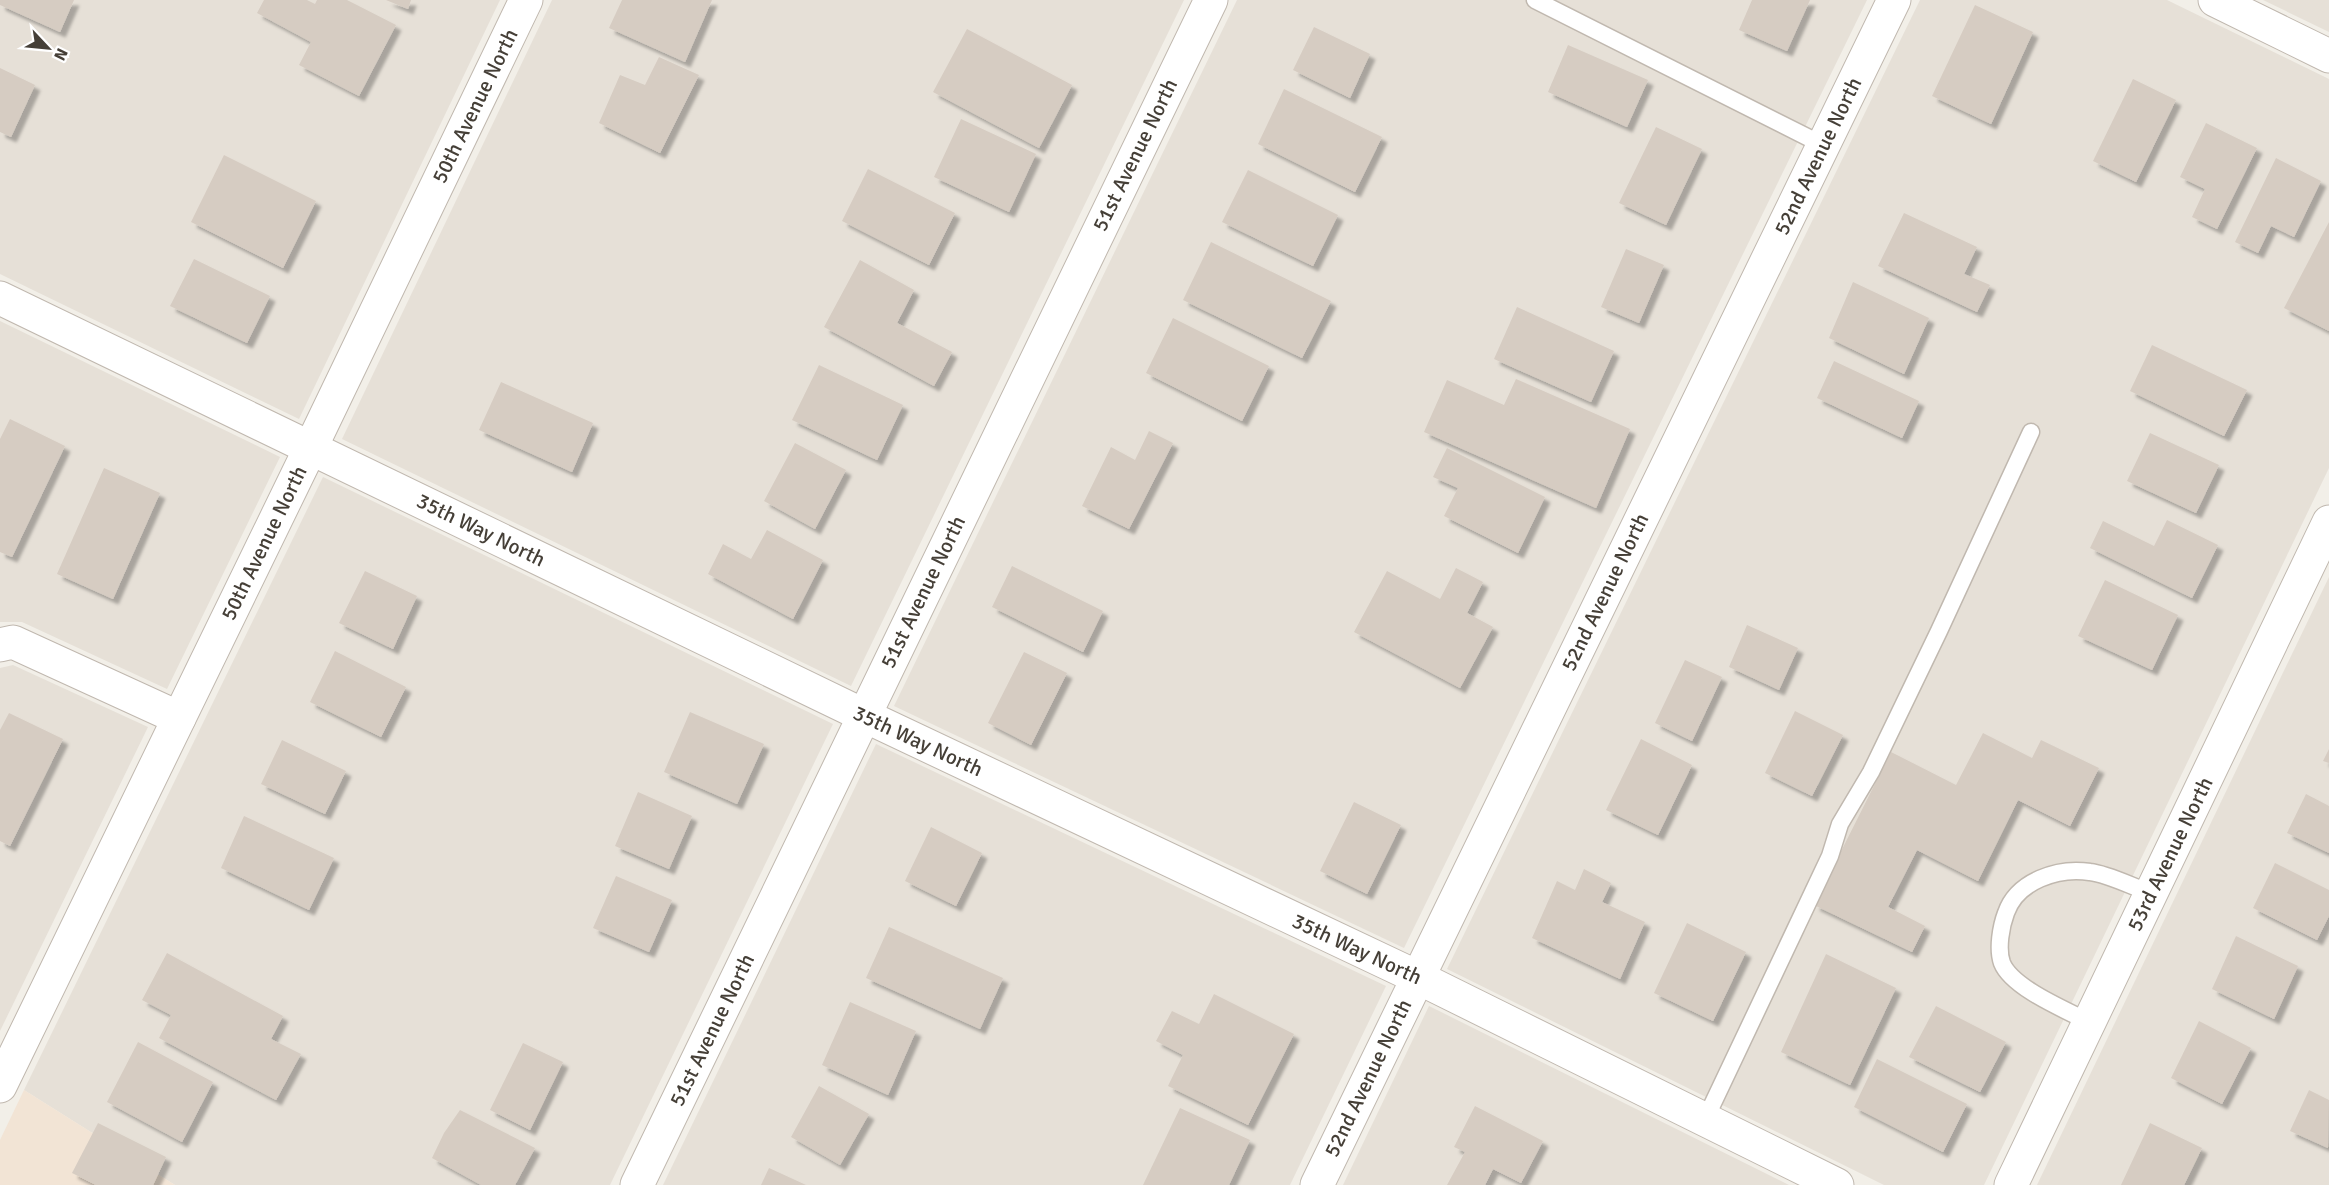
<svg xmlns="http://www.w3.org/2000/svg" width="2329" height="1185" font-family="Signika,sans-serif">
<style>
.residential{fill:#e6e0d7}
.commercial{fill:#f2e4d5}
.building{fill:#d6ccc2;filter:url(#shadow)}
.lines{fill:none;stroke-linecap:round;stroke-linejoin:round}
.service-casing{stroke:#c0b8af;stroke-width:19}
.minor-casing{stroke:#c0b8af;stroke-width:35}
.tertiary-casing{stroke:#c0b8af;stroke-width:35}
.service{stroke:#fff;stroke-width:16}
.minor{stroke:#fff;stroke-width:33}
.tertiary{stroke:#fff;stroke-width:33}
.labels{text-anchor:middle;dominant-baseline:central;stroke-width:6;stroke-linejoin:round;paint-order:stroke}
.street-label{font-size:21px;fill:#453f37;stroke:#fff}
</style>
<defs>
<filter id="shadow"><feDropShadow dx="5.5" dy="5.5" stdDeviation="1.5" flood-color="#0004"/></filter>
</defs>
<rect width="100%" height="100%" fill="#f2efe8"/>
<g class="residential">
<path d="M0 0H500L299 419 0 274Z"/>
<path d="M552 0H1184L851 686 342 439Z"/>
<path d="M1237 0H1867L1404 948 894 706Z"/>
<path d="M1920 0H2167L2329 79V468L1984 1185H1884L1447 969Z"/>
<path d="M2263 0H2329V32Z"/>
<path d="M0 321 280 457 167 689 22 622H0Z"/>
<path d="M323 477 833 724 610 1185H175L24 1090Z"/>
<path d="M2329 577V1185H2037Z"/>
<path d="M13 665 148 727 0 1031V668Z"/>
<path d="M876 744 1386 986 1290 1185H663Z"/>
<path d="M1429 1006 1789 1185H1343Z"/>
</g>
<path class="commercial" d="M24 1090 175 1185H0V1140Z"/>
<g class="building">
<path d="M0 0H74L60 32 0 5Z"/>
<path d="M264 0H307L315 4 317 0H347L396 25 359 96 299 65 311 42 257 13Z"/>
<path d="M386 0H411L408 9Z"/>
<path d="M622 0H712L685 62 609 28Z"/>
<path d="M1752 0H1810L1787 51 1739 30Z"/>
<path d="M1975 5 2033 32 1991 124 1932 96Z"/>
<path d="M1314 27 1370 54 1350 98 1293 70Z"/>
<path d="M967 29 1072 85 1039 148 933 92Z"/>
<path d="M1568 45 1648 80 1627 127 1548 92Z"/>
<path d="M659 57 699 75 660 153 599 123 620 75 645 85Z"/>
<path d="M0 68 35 85 11 137 0 132Z"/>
<path d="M2133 79 2176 100 2136 182 2093 161Z"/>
<path d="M1284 89 1382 137 1355 192 1258 144Z"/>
<path d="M961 119 1036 154 1009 212 934 177Z"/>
<path d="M2206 123 2257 148 2217 229 2192 217 2205 189 2180 177Z"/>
<path d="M1656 127 1702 149 1666 225 1619 203Z"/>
<path d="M224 155 316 201 283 268 191 222Z"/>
<path d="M2276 158 2321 181 2294 237 2271 226 2258 253 2235 242Z"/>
<path d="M868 169 955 213 929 265 842 221Z"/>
<path d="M1248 170 1338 215 1313 266 1222 222Z"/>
<path d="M1904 213 1977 247 1964 274 1990 285 1977 312 1878 266Z"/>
<path d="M2329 222V331L2284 308Z"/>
<path d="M1211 242 1331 301 1302 358 1183 300Z"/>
<path d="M1626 249 1664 265 1639 323 1601 307Z"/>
<path d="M194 259 270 296 247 343 170 306Z"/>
<path d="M860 260 914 290 897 323 952 352 934 386 824 327Z"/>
<path d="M1853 282 1929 318 1904 374 1829 338Z"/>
<path d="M1517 307 1614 351 1591 402 1494 359Z"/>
<path d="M1173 318 1269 366 1242 421 1146 373Z"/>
<path d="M2152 345 2247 390 2224 436 2130 391Z"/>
<path d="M1834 361 1919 401 1902 438 1817 398Z"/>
<path d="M819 365 903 405 877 460 792 420Z"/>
<path d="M1516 379 1630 429 1596 508 1424 432 1447 380 1504 405Z"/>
<path d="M501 382 593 423 572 472 479 430Z"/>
<path d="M10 419 65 446 12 557 0 552V439Z"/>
<path d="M1149 431 1173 443 1129 529 1082 506 1111 447 1135 460Z"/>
<path d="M2150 433 2219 465 2196 513 2127 481Z"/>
<path d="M795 443 846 470 815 529 764 501Z"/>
<path d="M1447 448 1545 497 1518 553 1444 516 1458 488 1433 477Z"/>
<path d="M104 468 160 493 113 599 57 574Z"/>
<path d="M2167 520 2218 545 2192 598 2090 548 2103 521 2154 546Z"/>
<path d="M767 530 823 560 793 619 708 574 723 544 751 559Z"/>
<path d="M1012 566 1103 611 1083 652 992 607Z"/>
<path d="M1456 568 1483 582 1467 613 1493 627 1460 688 1354 632 1387 571 1440 599Z"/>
<path d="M365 571 417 596 393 649 339 623Z"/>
<path d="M2105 580 2178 615 2152 670 2078 636Z"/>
<path d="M1747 625 1798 648 1779 690 1729 667Z"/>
<path d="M335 651 406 687 381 737 310 702Z"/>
<path d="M1024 652 1067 673 1031 745 988 723Z"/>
<path d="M1685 660 1722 677 1692 741 1655 723Z"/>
<path d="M1795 711 1843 735 1812 796 1765 773Z"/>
<path d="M690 712 764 744 737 804 664 772Z"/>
<path d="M9 713 63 739 10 846 0 841V730Z"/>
<path d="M1983 733 2032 758 2041 740 2099 768 2070 826 2018 800 1978 881 1917 850 1888 907 1925 926 1912 952 1814 905 1891 752 1956 785Z"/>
<path d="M1641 739 1692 765 1658 835 1606 810Z"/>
<path d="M282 740 346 771 325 814 261 784Z"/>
<path d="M2329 749V763L2323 761Z"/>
<path d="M638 792 692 816 669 869 615 846Z"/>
<path d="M2306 794 2329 806V853L2287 833Z"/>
<path d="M1354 802 1401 825 1367 894 1320 871Z"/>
<path d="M244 816 334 858 309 910 221 868Z"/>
<path d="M931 827 982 853 956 906 905 881Z"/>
<path d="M2275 863 2329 890V916L2317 940 2253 908Z"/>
<path d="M1584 869 1611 883 1602 902 1645 922 1620 979 1532 938 1557 881 1575 890Z"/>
<path d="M616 876 672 900 649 952 593 928Z"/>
<path d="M1687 923 1746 952 1713 1021 1654 993Z"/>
<path d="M889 927 1003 978 980 1029 866 978Z"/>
<path d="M2236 936 2298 966 2274 1019 2212 989Z"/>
<path d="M167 953 283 1016 271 1039 301 1054 276 1100 159 1038 171 1015 142 1000Z"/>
<path d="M1826 954 1896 988 1850 1085 1781 1052Z"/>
<path d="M1214 994 1294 1034 1248 1125 1168 1086 1183 1055 1156 1041 1172 1011 1199 1024Z"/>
<path d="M850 1002 916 1031 888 1095 822 1065Z"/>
<path d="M1936 1006 2006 1042 1980 1092 1909 1057Z"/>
<path d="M2199 1021 2251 1048 2222 1104 2171 1078Z"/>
<path d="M138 1042 213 1082 182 1142 107 1102Z"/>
<path d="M523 1043 563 1062 530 1130 490 1110Z"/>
<path d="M1877 1059 1967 1104 1943 1152 1854 1107Z"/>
<path d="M819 1086 869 1114 840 1165 791 1137Z"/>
<path d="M2309 1090 2329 1100 2328 1148 2290 1131Z"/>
<path d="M1475 1106 1543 1141 1521 1183 1493 1169 1485 1185H1447L1465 1152 1454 1147Z"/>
<path d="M1180 1108 1250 1140 1229 1185H1143Z"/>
<path d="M460 1110 535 1148 515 1185H481L432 1158 444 1133Z"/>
<path d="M98 1123 166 1157 153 1185H96L72 1173Z"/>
<path d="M2150 1123 2202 1148 2184 1185H2121Z"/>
<path d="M769 1168 806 1185H761Z"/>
</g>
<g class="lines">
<g class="service-casing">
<g id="service">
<path d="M1535 0 1823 145"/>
<path d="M2089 1022C2066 1010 2012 988 2002 963 1997 949 2001 926 2006 913 2017 881 2058 867 2090 872 2108 874 2133 887 2151 893"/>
<path d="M1705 1120 1830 856 1840 824 1871 772 1939 631 2031 432"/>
</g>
</g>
<g class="minor-casing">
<g id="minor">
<path d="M0 298 863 715 1417 977 1837 1185"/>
<path d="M0 645 13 642 179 718"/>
<path d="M0 1086 311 447 526 0"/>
<path d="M637 1185 1211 0"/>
<path d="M1317 1185 1894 0"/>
<path d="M2011 1185 2329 522"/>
</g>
</g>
<g class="tertiary-casing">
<path id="tertiary" d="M2215 0 2329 56"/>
</g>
<use href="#service" class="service"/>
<use href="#minor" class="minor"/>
<use href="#tertiary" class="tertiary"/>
</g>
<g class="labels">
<g class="street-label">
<text transform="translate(475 106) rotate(-64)">50th Avenue North</text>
<text transform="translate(1135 155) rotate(-64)">51st Avenue North</text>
<text transform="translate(1818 156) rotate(-64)">52nd Avenue North</text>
<text transform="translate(481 530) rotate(26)">35th Way North</text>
<text transform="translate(264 543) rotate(-64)">50th Avenue North</text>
<text transform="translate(923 592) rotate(-64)">51st Avenue North</text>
<text transform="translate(1605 592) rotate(-64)">52nd Avenue North</text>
<text transform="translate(918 741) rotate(25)">35th Way North</text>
<text transform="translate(2170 854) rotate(-64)">53rd Avenue North</text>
<text transform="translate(1357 949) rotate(25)">35th Way North</text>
<text transform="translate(712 1030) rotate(-64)">51st Avenue North</text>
<text transform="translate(1368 1078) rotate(-64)">52nd Avenue North</text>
</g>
</g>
<g transform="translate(48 48) rotate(116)" stroke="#ffffff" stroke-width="4.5" paint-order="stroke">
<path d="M0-4.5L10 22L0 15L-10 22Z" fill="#453f37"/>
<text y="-9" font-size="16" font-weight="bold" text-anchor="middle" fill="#453f37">N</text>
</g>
</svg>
